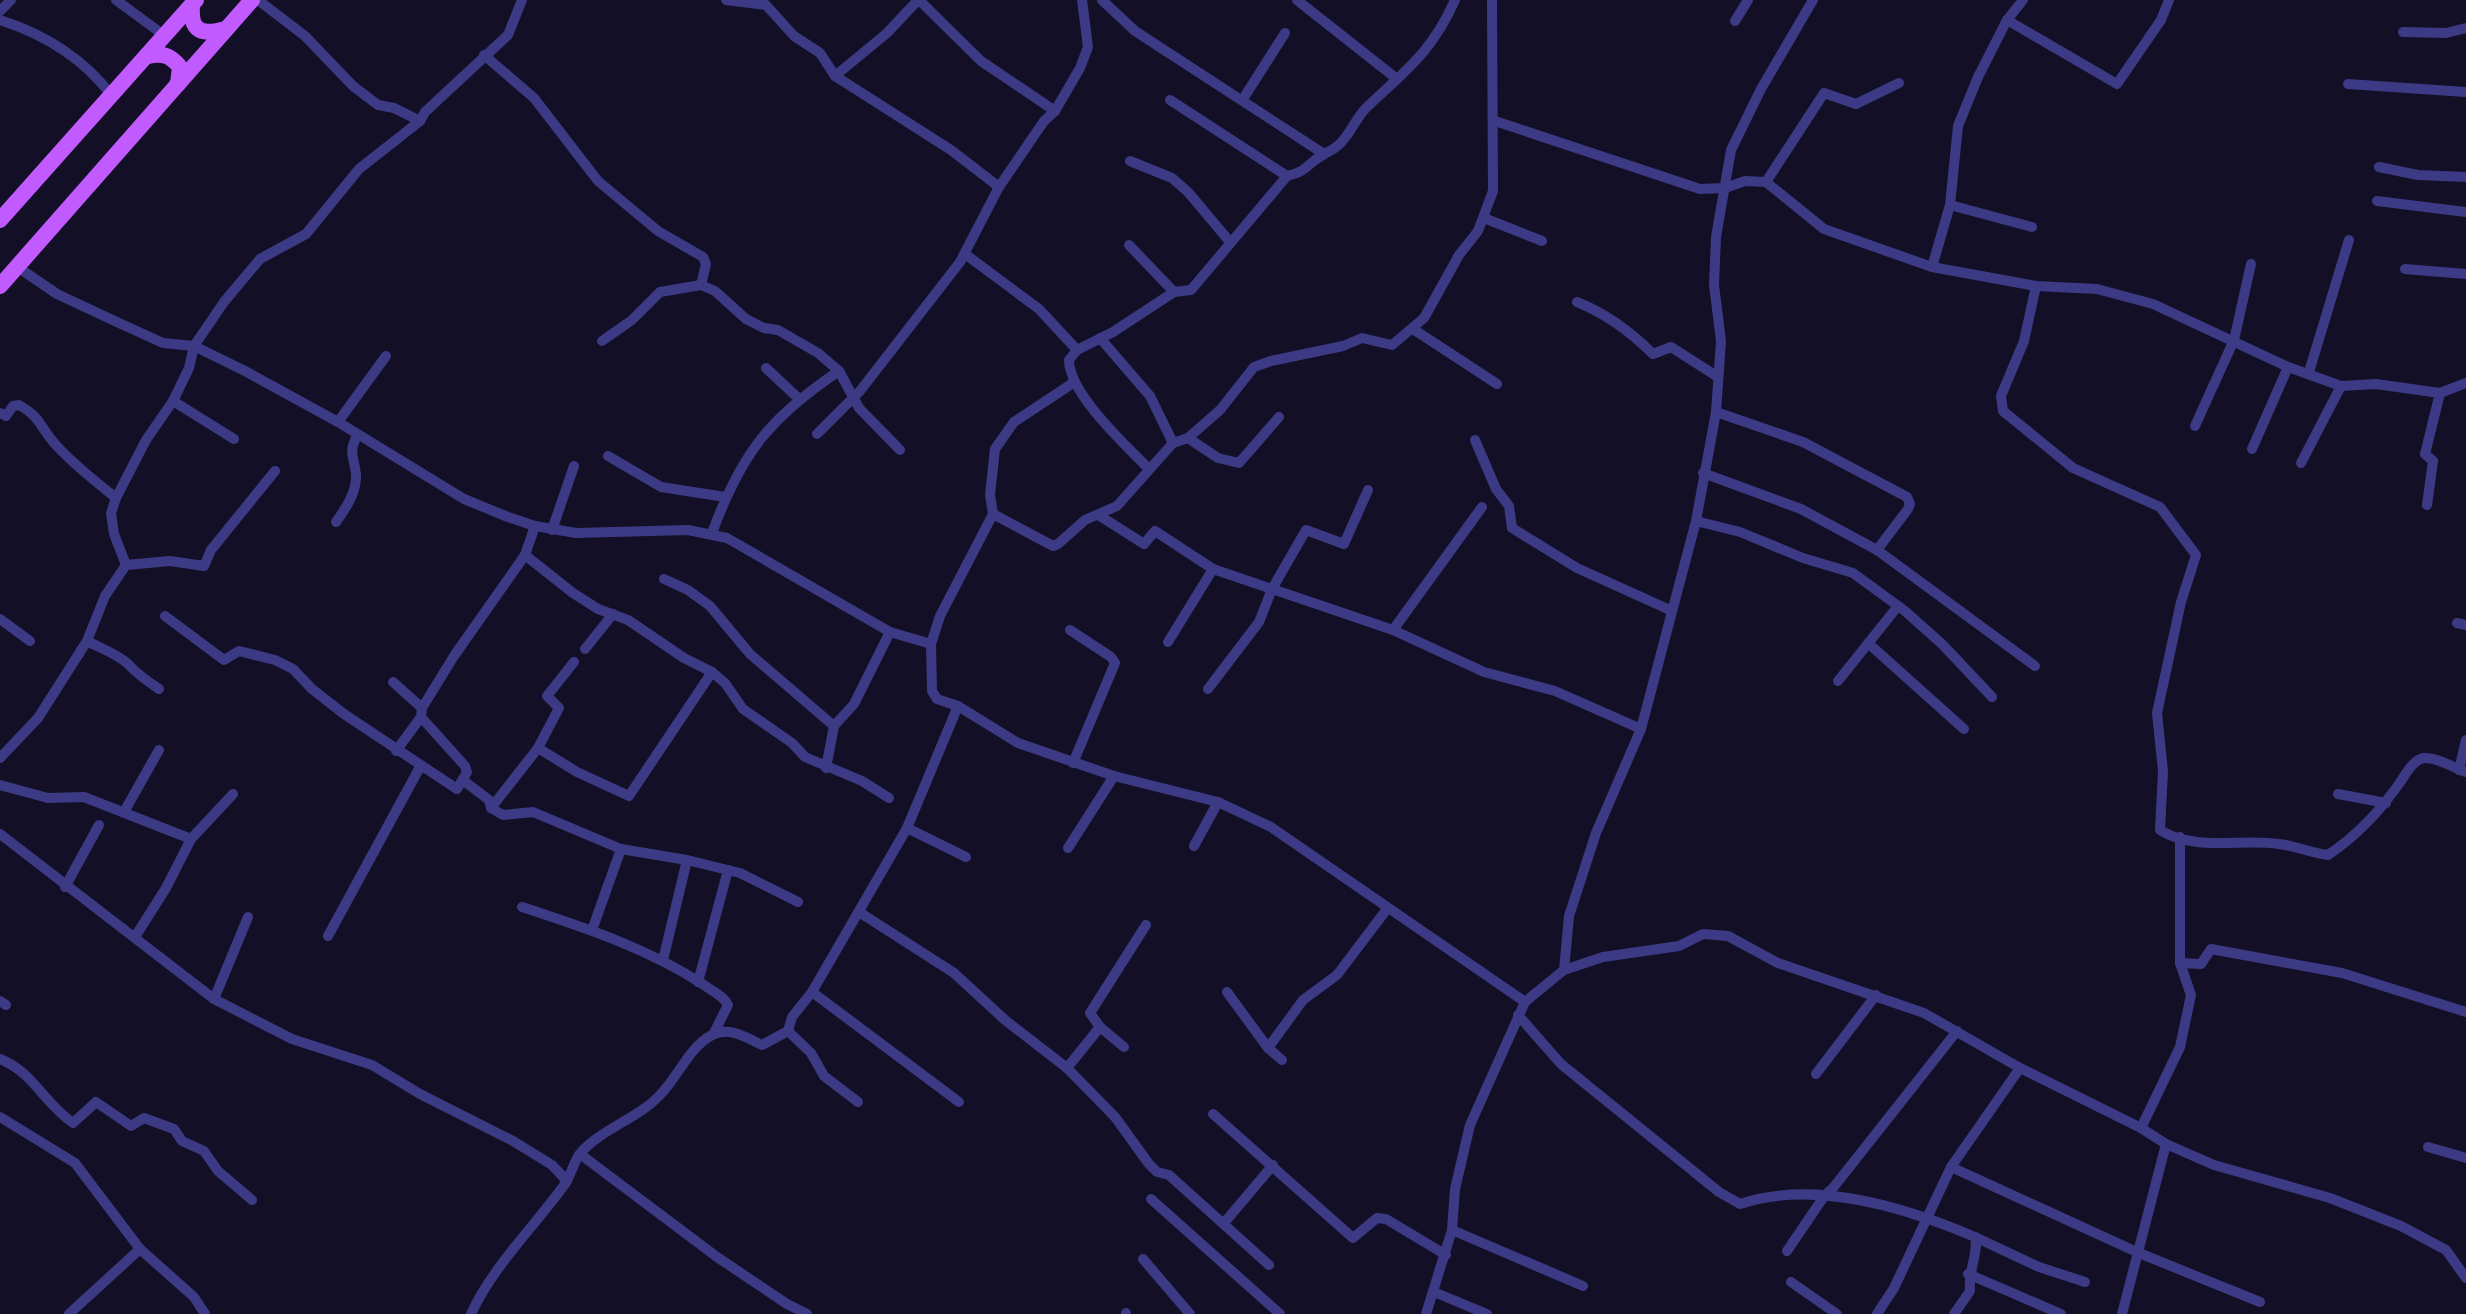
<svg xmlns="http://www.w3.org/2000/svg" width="2466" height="1314" font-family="Signika,sans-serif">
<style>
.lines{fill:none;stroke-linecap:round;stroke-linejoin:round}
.minor{stroke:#3d3a85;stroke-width:10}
.primary{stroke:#c25bff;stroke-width:16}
</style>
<rect width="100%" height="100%" fill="#130f26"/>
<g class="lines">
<g class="minor">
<path d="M116 0 165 36"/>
<path d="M258 0 305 36 353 86 378 105 394 108 420 121"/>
<path d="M726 0 766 5 794 36 820 53 835 76 951 150 999 187"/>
<path d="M919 0 981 61 1055 111"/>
<path d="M1102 0 1135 31 1324 154"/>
<path d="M1297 0 1397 79"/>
<path d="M0 11 11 0"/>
<path d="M0 20C44 34 84 59 112 96"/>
<path d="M2007 20 2117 84 2161 20 2169 0"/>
<path d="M1735 21 1748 0"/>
<path d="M2403 32 2446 33 2466 28"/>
<path d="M484 55 534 98 598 181 658 231 703 257 706 264 701 285"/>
<path d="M835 76 887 33 918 0"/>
<path d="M2348 84 2466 92"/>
<path d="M1243 99 1285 33"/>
<path d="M1170 100 1287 176"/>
<path d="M1495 121 1700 189 1725 188 1745 181 1766 182 1824 229 1932 267 2036 286 2097 289 2153 304 2288 367 2341 386 2376 384 2440 393 2466 383"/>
<path d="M1130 161 1172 178 1188 192 1230 242"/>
<path d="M2379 167 2418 175 2466 177"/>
<path d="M1766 182 1824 93 1856 104 1899 83"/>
<path d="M2377 201 2466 212"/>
<path d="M1950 205 2032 227"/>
<path d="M1484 218 1542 241"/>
<path d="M1129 245 1174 292"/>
<path d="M965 254 1039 309 1077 350"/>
<path d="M16 266 57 294 119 323 163 343 194 346 245 371 338 422 464 499 508 517 535 526 576 533 688 530 727 538 890 632 931 644"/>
<path d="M1932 267 1950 205 1958 126 1978 77 2007 20 2023 0"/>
<path d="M2405 269 2466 274"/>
<path d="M2036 286 2024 341 2001 396 2003 411 2073 468 2160 507 2196 555 2181 602 2157 713 2163 771 2160 830C2195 852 2242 838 2279 844 2296 846 2311 853 2328 855 2358 835 2381 810 2401 781 2407 772 2413 760 2424 758 2437 757 2454 768 2466 772"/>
<path d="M1577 302C1607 314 1631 332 1653 354L1671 347 1718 377"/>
<path d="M1413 329 1497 384"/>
<path d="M1100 338 1150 396 1173 443"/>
<path d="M602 341 632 320 660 292 701 285 715 291 746 319 764 328 778 330 818 353 839 371 859 408 900 450"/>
<path d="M766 368 798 398"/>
<path d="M2309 372 2349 240"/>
<path d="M1073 383 1014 422 995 449 990 495 993 514 940 616 931 644 932 691 937 699 958 706 1018 743 1114 776 1218 802 1271 827 1525 1002"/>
<path d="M173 401 234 439"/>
<path d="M1716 412 1803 442 1907 497 1910 504 1908 509 1877 550"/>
<path d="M0 413 6 416 13 406 19 405C42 418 40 428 56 445 74 465 95 481 116 498"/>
<path d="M338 422 386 356"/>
<path d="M2195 426 2234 340 2251 264"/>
<path d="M817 434 860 391 960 262 999 187 1044 121 1055 111 1080 68 1088 47 1082 0"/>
<path d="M1188 438 1218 458 1239 463 1279 417"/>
<path d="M1475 440 1496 489 1509 506 1512 528 1577 568 1670 610"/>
<path d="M2252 449 2288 367"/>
<path d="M608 456 661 487 725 497"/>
<path d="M2301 463 2341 386"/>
<path d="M1148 468C1124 444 1069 393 1069 360L1077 350 1113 332 1174 292 1191 290 1287 176C1309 171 1307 163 1323 155 1331 150 1338 148 1344 139 1352 130 1357 117 1366 108 1406 70 1432 52 1455 0"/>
<path d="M1703 473 1801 509 1877 550 2035 666"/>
<path d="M2427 505 2433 461 2425 454 2440 393"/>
<path d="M993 514 1053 546 1058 544 1085 520 1117 506 1173 443 1188 438 1220 410 1254 367 1271 361 1343 346 1362 338 1392 345 1424 318 1459 255 1478 231 1493 191 1492 0"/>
<path d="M1100 516 1144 544 1155 531 1213 569 1393 630 1484 672 1555 691 1641 729"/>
<path d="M1696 521 1740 532 1803 558 1853 573 1905 611 1943 645 1992 697"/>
<path d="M336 522C346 508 357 492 356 474 354 457 348 452 357 436"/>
<path d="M552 530 574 466"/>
<path d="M712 533C741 454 769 418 839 371"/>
<path d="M525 555 573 593 598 609 628 620 684 658 712 672 725 683 743 709 792 743 805 757 862 781 889 798"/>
<path d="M126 565 170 561 204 566 211 550 275 471"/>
<path d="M664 579 688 590 710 606 750 654 834 726"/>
<path d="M165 616 224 660 239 651 275 660 293 669 312 689 344 714 457 789 467 772 465 766 421 717"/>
<path d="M0 619 30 641"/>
<path d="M2457 623 2466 625"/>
<path d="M1070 630 1111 657 1115 663 1073 763"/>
<path d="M1393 630 1482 507"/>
<path d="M87 641C100 648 118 654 128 664 137 674 147 681 159 689"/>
<path d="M1168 642 1213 569"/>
<path d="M1868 643 1964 729"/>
<path d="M585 649 613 614"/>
<path d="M1838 681 1898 606"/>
<path d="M393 682 422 708"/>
<path d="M1208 689 1259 622 1272 589 1306 530 1344 544 1368 490"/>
<path d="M538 748 577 772 629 796 712 672"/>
<path d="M396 751 421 717 422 708 454 656 525 555 535 526"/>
<path d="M0 758 38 718 87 641 105 596 126 565 114 534 111 513 116 498 146 440 173 401 189 368 194 346 224 302 260 259 306 234 359 169 420 121 425 112 508 35 522 0"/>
<path d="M826 768 834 726 854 704 890 632"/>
<path d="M2459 770 2466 740"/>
<path d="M464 781 489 800 491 808 503 815 533 812 621 849 687 860 740 873 798 902"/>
<path d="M0 785 48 798 84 797 191 839"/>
<path d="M2338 794 2386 803"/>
<path d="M491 808 538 748 559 708 547 696 574 662"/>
<path d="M124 812 159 750"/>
<path d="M907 828 966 857"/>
<path d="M0 834 214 999 292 1039 372 1065 420 1094 513 1141 552 1165 567 1181"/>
<path d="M1194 846 1218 802"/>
<path d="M1068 848 1114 776"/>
<path d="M65 887 99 825"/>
<path d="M522 907C585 928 648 948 704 985 712 991 724 996 728 1005L714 1033"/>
<path d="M859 912 954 973 1005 1020 1067 1068 1115 1117 1149 1164 1157 1172 1169 1175 1269 1265"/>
<path d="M592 930 621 849"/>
<path d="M328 936 420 767"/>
<path d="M135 937 166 888 191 839 233 794"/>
<path d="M663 960 687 860"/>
<path d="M2180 963 2201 964 2211 949 2342 973 2466 1012"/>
<path d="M1564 970 1569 916 1596 833 1641 729 1696 521 1716 412 1721 341 1714 285 1716 237 1731 150 1761 89 1813 0"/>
<path d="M698 982 728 870"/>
<path d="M812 992 959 1102"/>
<path d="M1227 992 1268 1048 1282 1060"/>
<path d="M214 999 248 917"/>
<path d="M0 1001 6 1005"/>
<path d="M1518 1015 1561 1064 1719 1192 1740 1204C1815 1179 1905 1207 1975 1237 1979 1251 1968 1271 1970 1291L1954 1314"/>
<path d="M788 1031 811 1053 824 1076 858 1102"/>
<path d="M1124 1047 1100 1027 1090 1013 1146 925"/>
<path d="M1268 1048 1303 1000 1337 975 1387 909"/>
<path d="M0 1059C33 1072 44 1103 73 1123L96 1102 131 1126 144 1118 174 1129 182 1141 204 1151 218 1171 252 1200"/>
<path d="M1067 1068 1100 1027"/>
<path d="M1816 1074 1876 995"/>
<path d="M1213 1114 1353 1238 1377 1218 1386 1219 1446 1255"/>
<path d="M0 1117 75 1163 140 1249 194 1297 205 1314"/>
<path d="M2141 1128 2180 1047 2191 995 2180 963V837"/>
<path d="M2428 1147 2466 1158"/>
<path d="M580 1154 717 1257 787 1304 807 1314"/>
<path d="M1951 1167 2139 1253 2260 1302"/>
<path d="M1151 1199 1280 1314"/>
<path d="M1224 1223 1273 1165"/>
<path d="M1452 1230 1583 1286"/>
<path d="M1975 1237 2039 1267 2085 1282"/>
<path d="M1787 1251 1825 1195 1833 1188 1957 1031"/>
<path d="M1143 1259 1190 1314"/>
<path d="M1968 1274 2061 1314"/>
<path d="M1791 1282 1837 1314"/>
<path d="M1434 1292 1487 1314"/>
<path d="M1126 1313V1314"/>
<path d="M69 1314 140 1249"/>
<path d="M471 1314C493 1266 534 1227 565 1184 571 1175 573 1164 579 1155 597 1131 639 1118 660 1095 679 1076 688 1048 712 1035 729 1026 747 1038 762 1045L788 1031 792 1017 812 992 907 828 958 706"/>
<path d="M1426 1314 1452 1230 1455 1189 1470 1125 1525 1002 1564 970 1603 957 1679 946 1703 934 1728 936 1778 963 1924 1013 2020 1068 2141 1128 2166 1144 2214 1165 2330 1198 2401 1226 2446 1250 2466 1278"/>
<path d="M1877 1314 1894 1288 1951 1167 2020 1068"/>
<path d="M2122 1314 2166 1144"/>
</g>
<g class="primary">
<path d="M192 6C190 33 203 35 226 29"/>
<path d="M148 56C163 53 170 55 180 67L178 84"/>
<path d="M0 220 196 0"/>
<path d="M0 286 252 0"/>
</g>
</g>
</svg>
